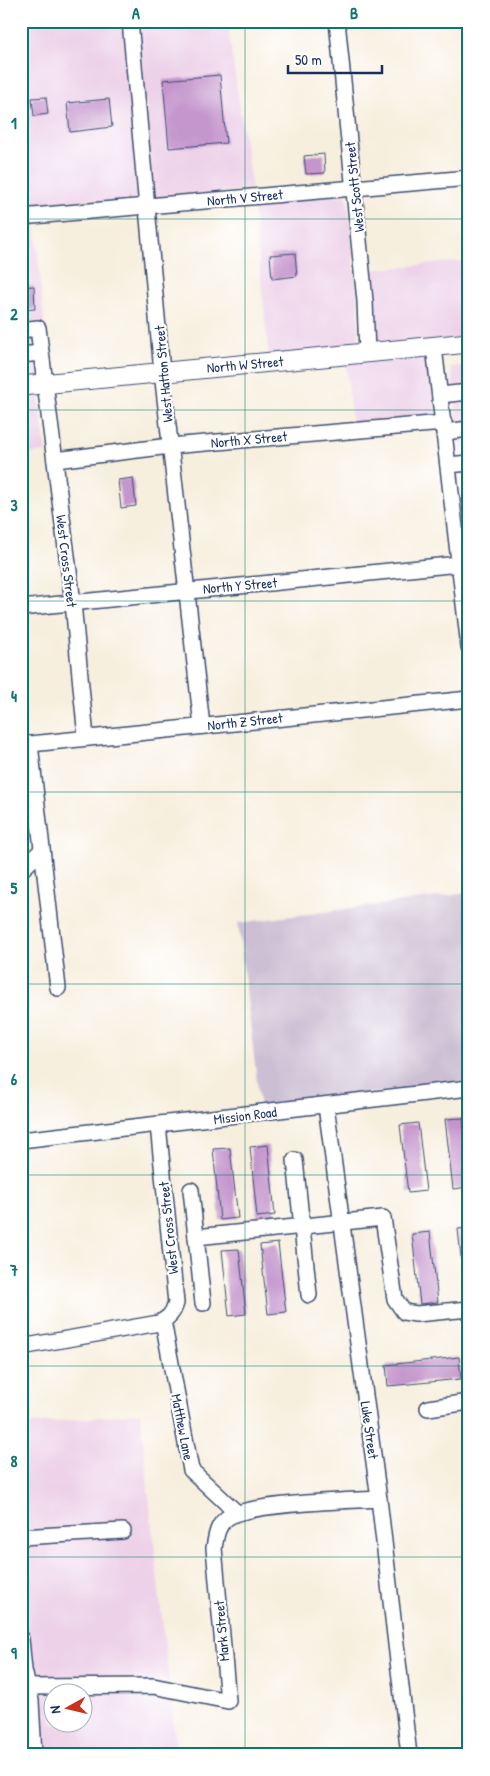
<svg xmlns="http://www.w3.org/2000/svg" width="490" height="1776" font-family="'Patrick Hand',sans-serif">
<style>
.built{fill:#edd1e9;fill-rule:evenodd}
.industrial{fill:#ccbfd4}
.building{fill:#c596cd}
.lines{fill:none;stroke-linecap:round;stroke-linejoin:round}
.minor-casing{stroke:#3c4c71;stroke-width:18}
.major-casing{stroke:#3c4c71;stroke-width:21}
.minor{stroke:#fff;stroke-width:15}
.major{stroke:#fff;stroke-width:19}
.grid{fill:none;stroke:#0f766e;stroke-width:1;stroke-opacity:0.55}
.labels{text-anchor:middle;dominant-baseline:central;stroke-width:4.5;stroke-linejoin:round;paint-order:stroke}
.street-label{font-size:14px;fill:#1b2f5e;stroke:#fff}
.neatline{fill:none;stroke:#0f766e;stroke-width:2}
.grid-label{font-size:16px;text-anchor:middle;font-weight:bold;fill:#0f766e}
</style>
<rect width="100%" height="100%" fill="#fff"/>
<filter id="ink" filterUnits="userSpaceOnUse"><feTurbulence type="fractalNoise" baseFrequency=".02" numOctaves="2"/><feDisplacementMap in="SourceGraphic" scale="10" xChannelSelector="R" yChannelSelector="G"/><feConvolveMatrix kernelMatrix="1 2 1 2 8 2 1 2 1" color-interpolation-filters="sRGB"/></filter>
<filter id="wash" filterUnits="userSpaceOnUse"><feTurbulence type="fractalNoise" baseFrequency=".0096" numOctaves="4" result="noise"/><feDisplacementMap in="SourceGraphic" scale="20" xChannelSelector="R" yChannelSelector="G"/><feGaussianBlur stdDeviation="1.12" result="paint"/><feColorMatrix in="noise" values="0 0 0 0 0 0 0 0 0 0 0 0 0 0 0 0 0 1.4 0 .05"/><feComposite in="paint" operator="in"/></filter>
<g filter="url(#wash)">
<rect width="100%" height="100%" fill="#f7efde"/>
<g class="built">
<path d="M21 21H123L139 200 21 211Z"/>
<path d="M138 21H227L252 190 154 198Z"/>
<path d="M347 195 358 302 359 347 269 356 253 203Z"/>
<path d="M35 222 49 377 21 380V223Z"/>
<path d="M462 261 468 337 374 346 370 270Z"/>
<path d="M428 354 436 417 352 424 346 361Z"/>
<path d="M469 365V537L451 367Z"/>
<path d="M38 391 46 452 21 455V393Z"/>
<path d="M140 1413 169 1683 35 1681 31 1669 21 1557V1425Z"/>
<path d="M37 1693H152L170 1696 177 1755H41ZM52 1694H82V1724H52Z"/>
</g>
<path class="industrial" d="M469 893V1081L260 1107 238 923Z"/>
<g id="blocks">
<g class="building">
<path d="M220 75 226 143 169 148 163 80Z"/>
<path d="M46 97 48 114 34 116 32 98Z"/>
<path d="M109 99 112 127 70 132 67 103Z"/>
<path d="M324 154 325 173 306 174 304 156Z"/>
<path d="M295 253 297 276 272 279 270 255Z"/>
<path d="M34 286 35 309 21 310V287Z"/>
<path d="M133 478 136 506 121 508 118 480Z"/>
<path d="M463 1118 469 1187 453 1189 445 1119Z"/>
<path d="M418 1123 426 1191 408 1193 400 1125Z"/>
<path d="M268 1145 275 1215 257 1217 250 1147Z"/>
<path d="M230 1148 238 1218 220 1220 213 1149Z"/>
<path d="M469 1228V1267H462L458 1229Z"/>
<path d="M430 1232 438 1302 420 1304 412 1234Z"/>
<path d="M278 1243 286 1312 268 1314 260 1245Z"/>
<path d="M239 1249 246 1314 229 1316 222 1250Z"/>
<path d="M459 1357 461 1379 388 1386 386 1365Z"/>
</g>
</g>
</g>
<g filter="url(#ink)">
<use href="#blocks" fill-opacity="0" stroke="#3c4c71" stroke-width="1"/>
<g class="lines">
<g class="minor-casing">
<g id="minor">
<path d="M130 21 162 372 202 726"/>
<path d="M337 21 365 301 367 353"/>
<path d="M21 217 469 178"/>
<path d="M21 330 38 328 73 603 86 738"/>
<path d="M434 347 469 647"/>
<path d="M21 355 41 353"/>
<path d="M440 395 469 392"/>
<path d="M445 432 469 429"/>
<path d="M55 460 170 446 444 423"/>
<path d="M448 465 469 463"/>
<path d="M21 608 459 564"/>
<path d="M30 744 58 988"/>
<path d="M21 745 469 699"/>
<path d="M21 870 42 850"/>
<path d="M326 1106 379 1499 409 1755"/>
<path d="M21 1140 469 1088"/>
<path d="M295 1160 309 1295"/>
<path d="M191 1190 196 1237"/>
<path d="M203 1303 196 1237 383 1218 395 1299 404 1312 416 1314 469 1309"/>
<path d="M163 1321 191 1470 237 1513"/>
<path d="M21 1347 159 1323C168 1318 173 1314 176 1303L158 1125"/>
<path d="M428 1408 469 1402"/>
<path d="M21 1537 123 1531"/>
<path d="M21 1639 24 1670 31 1701 34 1755"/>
<path d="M29 1687 153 1686 228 1701 214 1548C216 1537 217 1525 227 1518 247 1503 350 1501 379 1499"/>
</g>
</g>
<g class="major-casing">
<path id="major" d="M21 386 469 343"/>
</g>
<use href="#minor" class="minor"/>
<use href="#major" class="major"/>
</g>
</g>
<path class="grid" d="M245 21V1755M21 219H469M21 410H469M21 601H469M21 792H469M21 984H469M21 1175H469M21 1366H469M21 1557H469"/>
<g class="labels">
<g class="street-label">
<text transform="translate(354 187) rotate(-96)">West Scott Street</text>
<text transform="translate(245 197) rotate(-5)">North V Street</text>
<text transform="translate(245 364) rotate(-5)">North W Street</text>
<text transform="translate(163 374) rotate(-95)">West Hatton Street</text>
<text transform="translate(249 439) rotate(-5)">North X Street</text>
<text transform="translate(67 561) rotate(83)">West Cross Street</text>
<text transform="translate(240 585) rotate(-5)">North Y Street</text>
<text transform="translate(245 721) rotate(-6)">North Z Street</text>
<text transform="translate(245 1115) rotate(-7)">Mission Road</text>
<text transform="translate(168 1228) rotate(-96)">West Cross Street</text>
<text transform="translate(183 1427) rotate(79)">Matthew Lane</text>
<text transform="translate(370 1430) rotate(82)">Luke Street</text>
<text transform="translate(221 1631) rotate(-95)">Mark Street</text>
</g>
</g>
<rect width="490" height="1776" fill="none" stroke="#fff" stroke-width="55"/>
<g transform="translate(68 1708) rotate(262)"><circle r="24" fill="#ffffff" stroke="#a4acbf"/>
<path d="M0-4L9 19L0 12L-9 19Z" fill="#c8321e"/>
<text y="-8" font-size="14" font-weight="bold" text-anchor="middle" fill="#1b2f5e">N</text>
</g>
<path d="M288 65v8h94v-8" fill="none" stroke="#1b2f5e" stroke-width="2.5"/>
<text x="295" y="65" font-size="15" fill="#1b2f5e" stroke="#ffffff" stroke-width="4" paint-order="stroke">50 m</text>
<rect x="28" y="28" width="434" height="1720" class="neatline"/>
<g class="grid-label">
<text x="136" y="19">A</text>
<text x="354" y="19">B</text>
<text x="14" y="129">1</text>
<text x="14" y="320">2</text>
<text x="14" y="511">3</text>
<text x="14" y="702">4</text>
<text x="14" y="894">5</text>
<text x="14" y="1085">6</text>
<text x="14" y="1276">7</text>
<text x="14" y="1467">8</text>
<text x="14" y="1659">9</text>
</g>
</svg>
